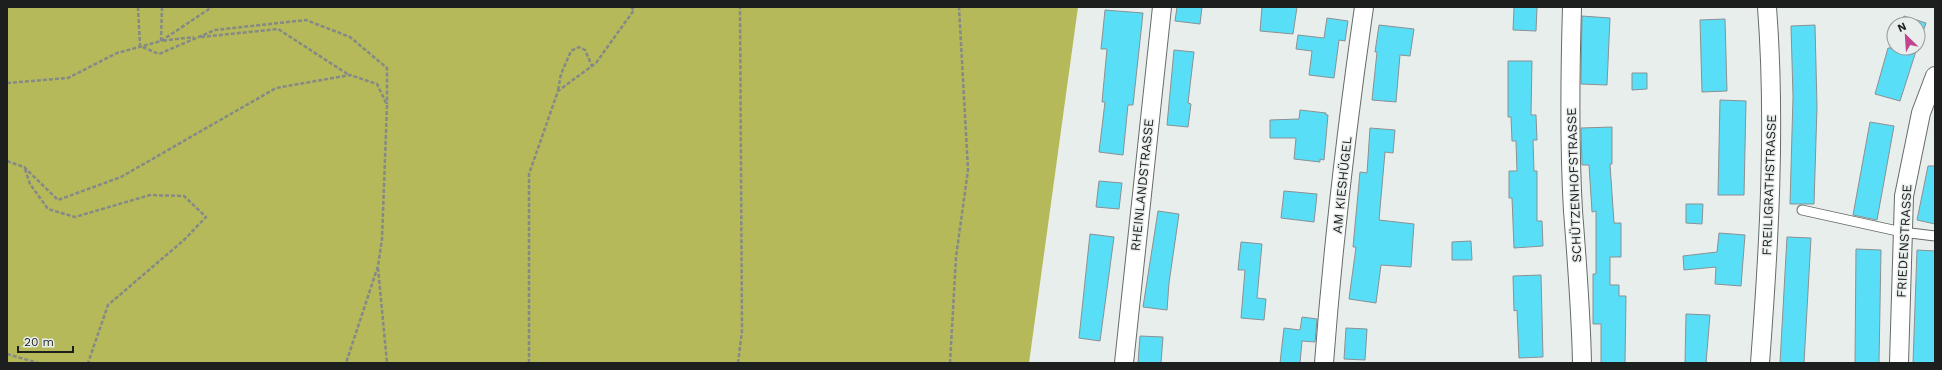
<svg xmlns="http://www.w3.org/2000/svg" width="1942" height="370" font-family="'Work Sans',sans-serif">
<style>
.forest{fill:#b6b959}
.building{fill:#59def7;stroke:#8b9192}
.lines{fill:none;stroke-linecap:round;stroke-linejoin:round}
.lane-casing{stroke:#666b6a;stroke-width:11}
.street-casing{stroke:#666b6a;stroke-width:20}
.path{stroke:#858987;stroke-width:2.5;stroke-dasharray:4 2;stroke-linecap:butt}
.lane{stroke:#fff;stroke-width:9}
.street{stroke:#fff;stroke-width:18}
.labels{text-anchor:middle;dominant-baseline:central;stroke-width:3;stroke-linejoin:round;paint-order:stroke}
.street-label{font-size:13px;fill:#1d1f1e;stroke:#e8eeec}
</style>
<rect width="100%" height="100%" fill="#e8eeec"/>
<path class="forest" d="M7 7H1078L1029 363H7Z"/>
<g class="building">
<path d="M1177 7H1202L1200 24 1175 21Z"/>
<path d="M1262 7H1297L1293 34 1260 31Z"/>
<path d="M1514 7H1537L1536 31 1513 30Z"/>
<path d="M1105 10 1143 13 1133 105H1128L1123 155 1099 152 1105 102H1102L1107 49H1101Z"/>
<path d="M1582 16 1610 18 1607 85 1581 84Z"/>
<path d="M1904 16 1926 23 1918 46V24H1901Z"/>
<path d="M1327 18 1348 21 1345 41 1339 40 1334 78 1309 75 1312 51 1296 49 1298 35 1324 38Z"/>
<path d="M1725 19 1727 91 1702 92 1700 20Z"/>
<path d="M1379 25 1414 29 1410 56 1400 55 1396 102 1372 100 1377 52H1375Z"/>
<path d="M1815 25 1817 107 1814 204H1790L1793 97 1791 26Z"/>
<path d="M1894 45V48H1917L1900 101 1875 94 1888 48H1893Z"/>
<path d="M1174 50 1194 52 1188 103 1191 104 1188 127 1167 125Z"/>
<path d="M1508 61H1532L1531 115H1536L1537 140H1533L1534 171H1537V221H1542L1543 246 1514 248 1512 198H1509V171H1517L1516 141H1512L1511 117H1508Z"/>
<path d="M1632 73H1647V89L1632 90Z"/>
<path d="M1720 100 1746 101 1744 195H1718Z"/>
<path d="M1300 110 1326 113V115H1328L1324 160 1320 159V162L1294 159 1296 138H1270V120L1299 119Z"/>
<path d="M1870 122 1894 126 1877 220 1853 215Z"/>
<path d="M1612 127V164H1610L1614 223H1621V257H1610V285H1619V296H1626L1625 363H1601V324H1593V274H1596V211L1592 212 1589 165H1582L1581 128Z"/>
<path d="M1370 128 1395 130 1393 153 1385 152 1379 220 1414 224 1411 267 1381 265 1376 303 1349 299 1356 247H1353L1360 172 1367 173Z"/>
<path d="M1928 166H1935V224L1917 220Z"/>
<path d="M1099 181 1122 183 1119 209 1096 207Z"/>
<path d="M1284 191 1317 194 1314 222 1281 218Z"/>
<path d="M1686 204H1703L1702 224 1686 223Z"/>
<path d="M1158 211 1179 214 1169 283 1167 310 1143 307Z"/>
<path d="M1719 233 1745 235 1741 286 1715 284 1716 267 1684 270 1683 256 1717 252Z"/>
<path d="M1090 234 1114 237 1100 341 1079 338Z"/>
<path d="M1787 237 1811 238 1804 363H1780Z"/>
<path d="M1471 241 1472 260H1452V242Z"/>
<path d="M1241 242 1262 244 1257 298 1266 299 1264 320 1241 318 1245 270H1238Z"/>
<path d="M1856 249 1881 250 1879 363H1855Z"/>
<path d="M1917 250 1935 251V363H1913Z"/>
<path d="M1541 275 1543 357 1519 358 1517 310 1514 311 1513 276Z"/>
<path d="M1686 314 1710 315 1706 363H1685Z"/>
<path d="M1302 317 1317 319 1315 342 1302 341 1300 363H1280L1284 328 1300 330Z"/>
<path d="M1346 328 1367 329 1365 360 1344 359Z"/>
<path d="M1140 336 1163 337 1161 363H1138Z"/>
</g>
<g class="lines">
<g class="lane-casing">
<path id="lane" d="M1802 210 1902 232 1935 236"/>
</g>
<g class="street-casing">
<g id="street">
<path d="M1572 7C1570 75 1569 143 1573 211 1577 262 1581 312 1582 363"/>
<path d="M1124 363 1162 7"/>
<path d="M1324 363C1333 244 1347 125 1364 7"/>
<path d="M1760 363C1769 245 1776 125 1767 7"/>
<path d="M1899 363 1904 196 1921 113 1935 76"/>
</g>
</g>
<g class="path">
<path d="M138 7 140 46 159 54 215 30 306 20 350 37 387 68V104"/>
<path d="M162 7 161 41 194 37"/>
<path d="M201 37 278 29 349 75"/>
<path d="M7 83 68 78 117 53 161 41 212 7"/>
<path d="M558 90 561 74 571 51 579 47 585 50 592 66"/>
<path d="M7 161 24 167 58 200 121 177 276 88 350 75 377 84 387 105 382 239 378 266 346 363"/>
<path d="M25 169 30 184 48 209 75 217 150 195 184 196 206 217 184 240 108 305 88 363"/>
<path d="M378 268 387 363"/>
<path d="M7 354 38 363"/>
<path d="M529 363V174L558 91 596 63 634 10 631 7"/>
<path d="M738 363 742 331 740 7"/>
<path d="M950 363 956 257 968 170 959 7"/>
</g>
<use href="#lane" class="lane"/>
<use href="#street" class="street"/>
</g>
<g class="labels">
<g class="street-label">
<text transform="translate(1142 185) rotate(-84)">RHEINLANDSTRASSE</text>
<text transform="translate(1342 185) rotate(-84)">AM KIESHÜGEL</text>
<text transform="translate(1574 185) rotate(-92)">SCHÜTZENHOFSTRASSE</text>
<text transform="translate(1769 185) rotate(-88)">FREILIGRATHSTRASSE</text>
<text transform="translate(1904 241) rotate(-87)">FRIEDENSTRASSE</text>
</g>
</g>
<rect width="1942" height="370" fill="none" stroke="#1d1f1e" stroke-width="16"/>
<g transform="translate(1906 36) rotate(335)"><circle r="19" fill="#e8eeec" stroke="#979b9a"/>
<path d="M0-3L7 15L0 10L-7 15Z" fill="#c2438f"/>
<text y="-6" font-size="11" font-weight="bold" text-anchor="middle" fill="#1d1f1e">N</text>
</g>
<path d="M18 346v6h55v-6" fill="none" stroke="#1d1f1e" stroke-width="2"/>
<text x="24" y="346" font-size="12" fill="#1d1f1e" stroke="#e8eeec" stroke-width="3" paint-order="stroke">20 m</text>
</svg>
